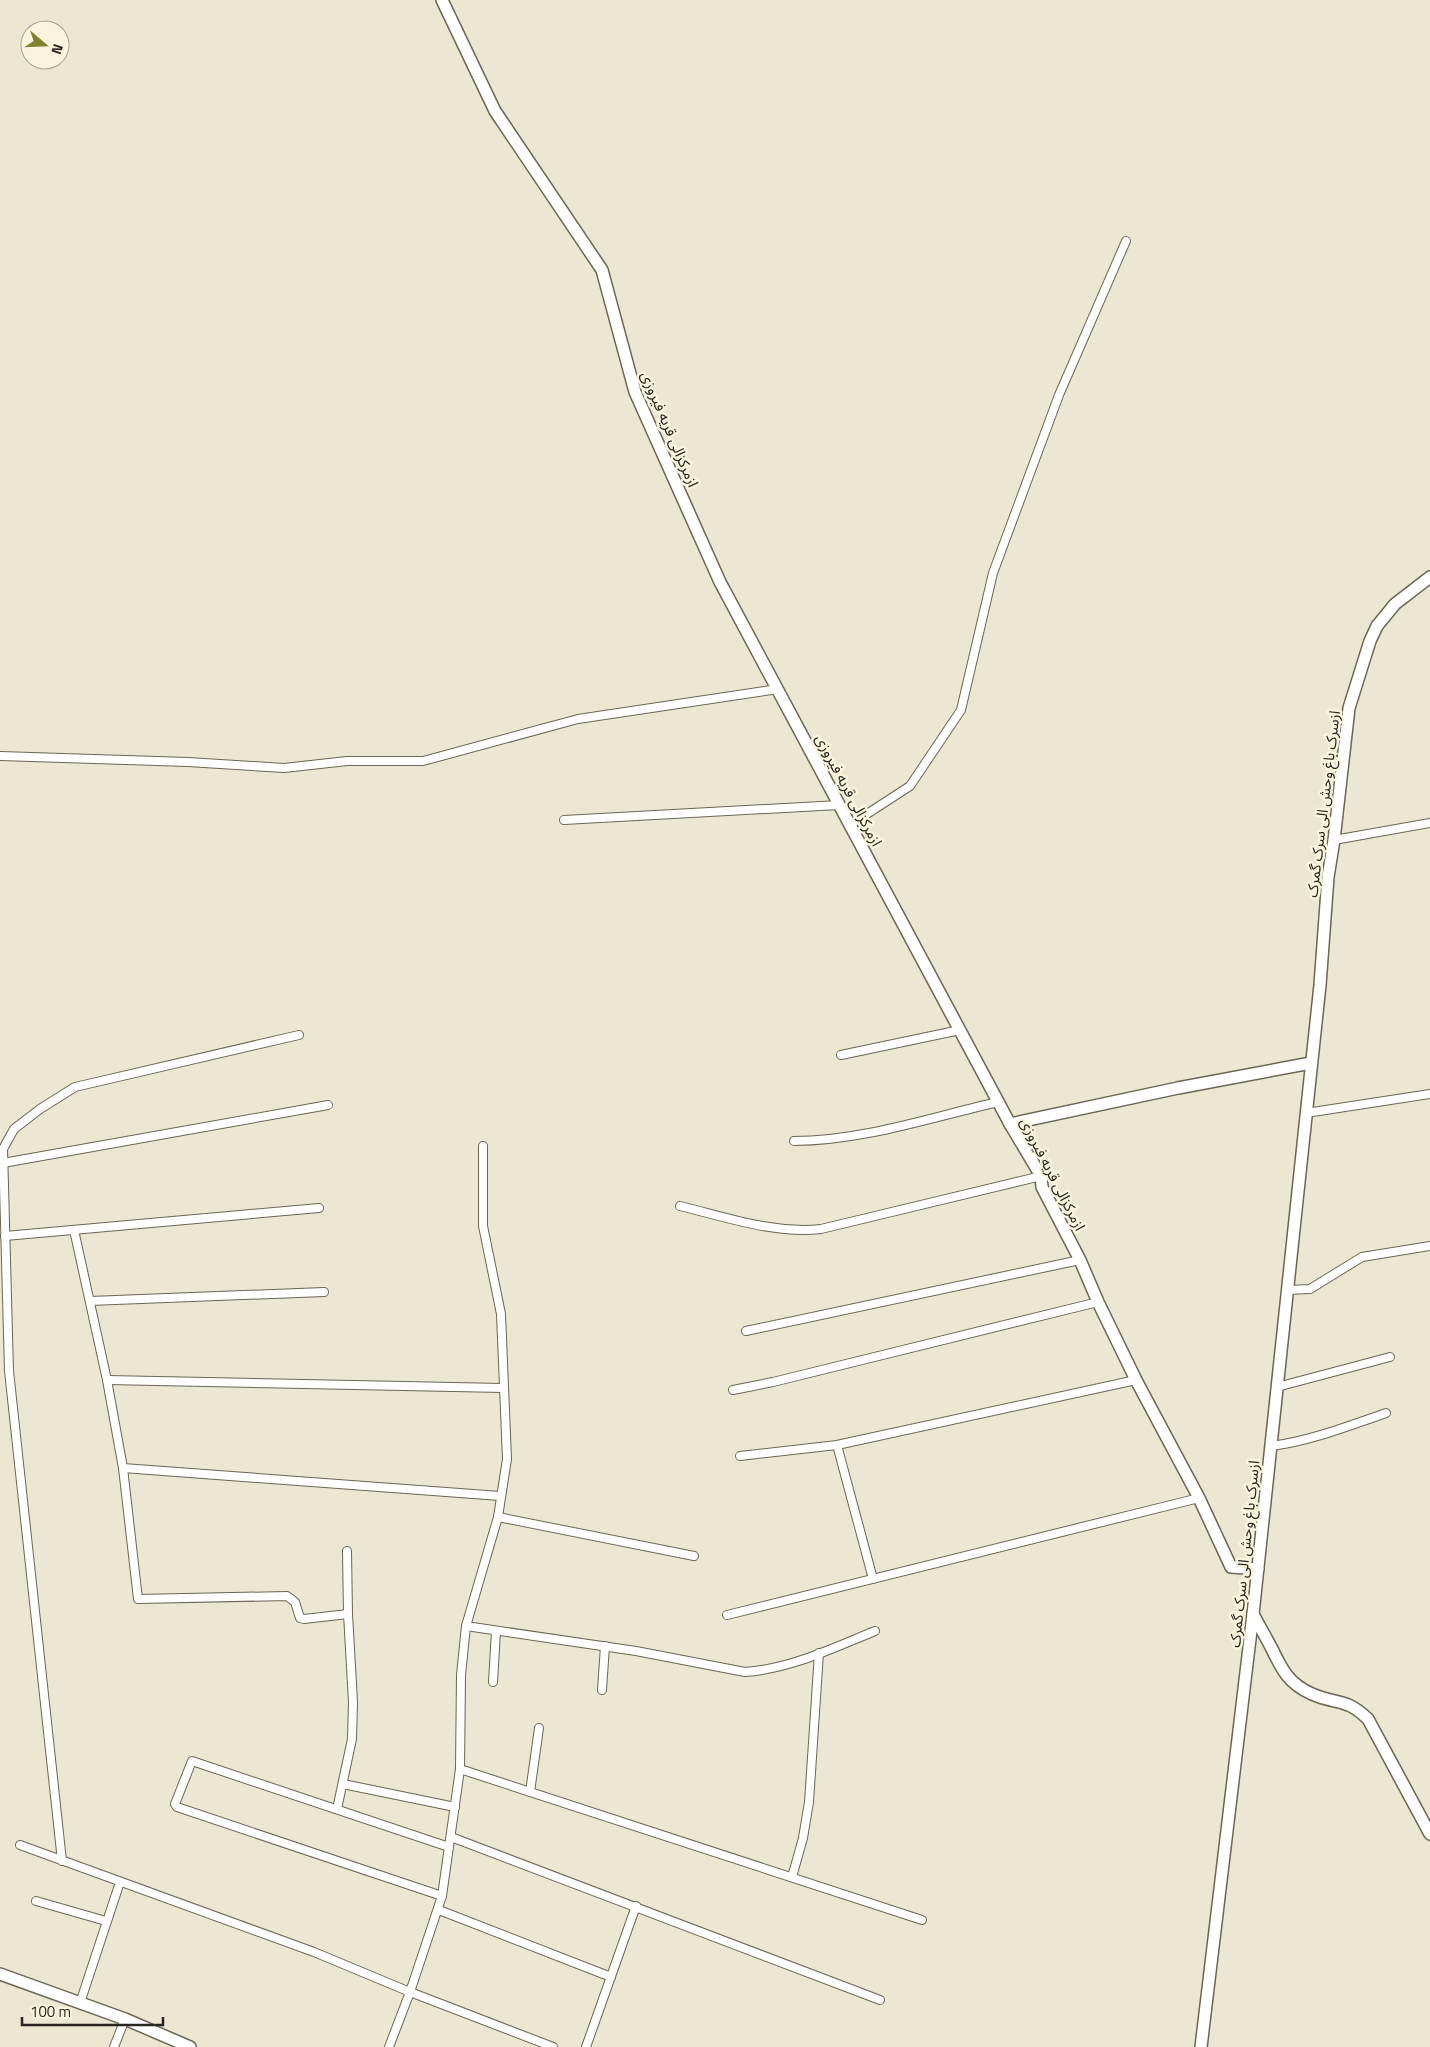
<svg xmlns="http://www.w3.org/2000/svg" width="1430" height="2047" font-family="'Titillium Web','Noto Sans Arabic',sans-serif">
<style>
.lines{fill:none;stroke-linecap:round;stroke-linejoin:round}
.street-casing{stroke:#6b6653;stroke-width:10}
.secondary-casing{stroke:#6b6653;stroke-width:14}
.street{stroke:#fff;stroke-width:8}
.secondary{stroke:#fff;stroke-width:11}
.labels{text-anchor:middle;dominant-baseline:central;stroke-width:5;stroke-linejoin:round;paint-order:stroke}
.street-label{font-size:15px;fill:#27251d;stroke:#faf4df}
</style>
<rect width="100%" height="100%" fill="#ece7d2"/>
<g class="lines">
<g class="street-casing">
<g id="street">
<path d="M0 756 188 762 284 768 347 761H423L578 719 778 689"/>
<path d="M564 820 839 805"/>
<path d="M850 825 910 786 961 710 993 573 1059 395 1126 241"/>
<path d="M1334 840 1430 823"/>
<path d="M841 1055 960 1030"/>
<path d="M1306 1113 1430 1094"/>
<path d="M794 1141C862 1141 932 1117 998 1102"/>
<path d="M3 1163 328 1105"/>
<path d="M680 1206C726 1217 773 1234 821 1229L1041 1176"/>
<path d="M74 1230 107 1380 123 1468 138 1599 287 1596 295 1602 300 1618 304 1619 348 1614"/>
<path d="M5 1236 319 1208"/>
<path d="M1287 1290 1310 1289 1362 1257 1430 1246"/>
<path d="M90 1301 324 1292"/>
<path d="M746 1331 1080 1260"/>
<path d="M107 1380 503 1388"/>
<path d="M1277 1387 1390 1357"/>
<path d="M733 1390 773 1382 1098 1302"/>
<path d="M837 1445 873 1579"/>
<path d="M1271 1446C1310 1441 1348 1426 1386 1413"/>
<path d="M740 1456 837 1445 1136 1380"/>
<path d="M123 1468 500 1496"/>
<path d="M498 1517 694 1556"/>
<path d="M727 1615 1199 1498"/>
<path d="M466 1626 636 1651 745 1672C790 1669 833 1648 875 1631"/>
<path d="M493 1682 496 1631"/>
<path d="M602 1690 605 1646"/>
<path d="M460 1769 922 1920"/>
<path d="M343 1784 455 1807"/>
<path d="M530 1792 539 1728"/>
<path d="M337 1809 352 1739 353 1702 348 1614 347 1551"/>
<path d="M451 1837 880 2000"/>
<path d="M20 1845 314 1952 410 1992 553 2047"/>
<path d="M62 1861 9 1371 3 1149 14 1129 40 1109 75 1087 299 1035"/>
<path d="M792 1877 803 1838 809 1802 819 1653"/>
<path d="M442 1896 177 1807 175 1804 192 1761 449 1847"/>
<path d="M36 1901 106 1921"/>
<path d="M439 1910 611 1977"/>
<path d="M80 2003 120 1882"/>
<path d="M114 2047 125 2019"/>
<path d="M389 2047 410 1992 442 1896 460 1769 461 1675 466 1626 498 1517 507 1459 501 1314 483 1226V1146"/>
<path d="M586 2047 636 1906"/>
</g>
</g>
<g class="secondary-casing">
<g id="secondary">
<path d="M442 0 495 111 602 270 635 392 720 582 1010 1124 1041 1176 1042 1187 1080 1260 1098 1302 1136 1380 1199 1498 1231 1567 1258 1569"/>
<path d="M1010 1124 1178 1088 1311 1063"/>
<path d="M1253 1614C1259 1626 1266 1637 1272 1649 1282 1670 1289 1684 1312 1694 1337 1705 1345 1697 1368 1719L1430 1834"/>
<path d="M0 1974 125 2019 190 2047"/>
<path d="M1201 2047 1253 1614 1320 985 1328 877 1334 840 1349 708 1370 641 1377 626 1395 604 1430 577"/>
</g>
</g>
<use href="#street" class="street"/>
<use href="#secondary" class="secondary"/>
</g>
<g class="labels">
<g class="street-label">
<text transform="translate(670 429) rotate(67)">ازمرکزالی قریه فیروزی</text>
<text transform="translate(849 790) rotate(62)">ازمرکزالی قریه فیروزی</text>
<text transform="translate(1323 804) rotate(-83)">ازسرک باغ وحش الی سرک گمرک</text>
<text transform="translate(1053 1174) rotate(63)">ازمرکزالی قریه فیروزی</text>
<text transform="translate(1244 1554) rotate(-84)">ازسرک باغ وحش الی سرک گمرک</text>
</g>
</g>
<g transform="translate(45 45) rotate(109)"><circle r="24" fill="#faf4df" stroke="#a6a191"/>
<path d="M0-4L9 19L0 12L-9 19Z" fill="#7f832e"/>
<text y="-8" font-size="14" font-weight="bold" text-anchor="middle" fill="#27251d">N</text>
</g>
<path d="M22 2017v8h141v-8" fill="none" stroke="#27251d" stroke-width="2.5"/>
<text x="30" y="2017" font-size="15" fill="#27251d" stroke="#faf4df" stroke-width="4" paint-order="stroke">100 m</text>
</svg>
